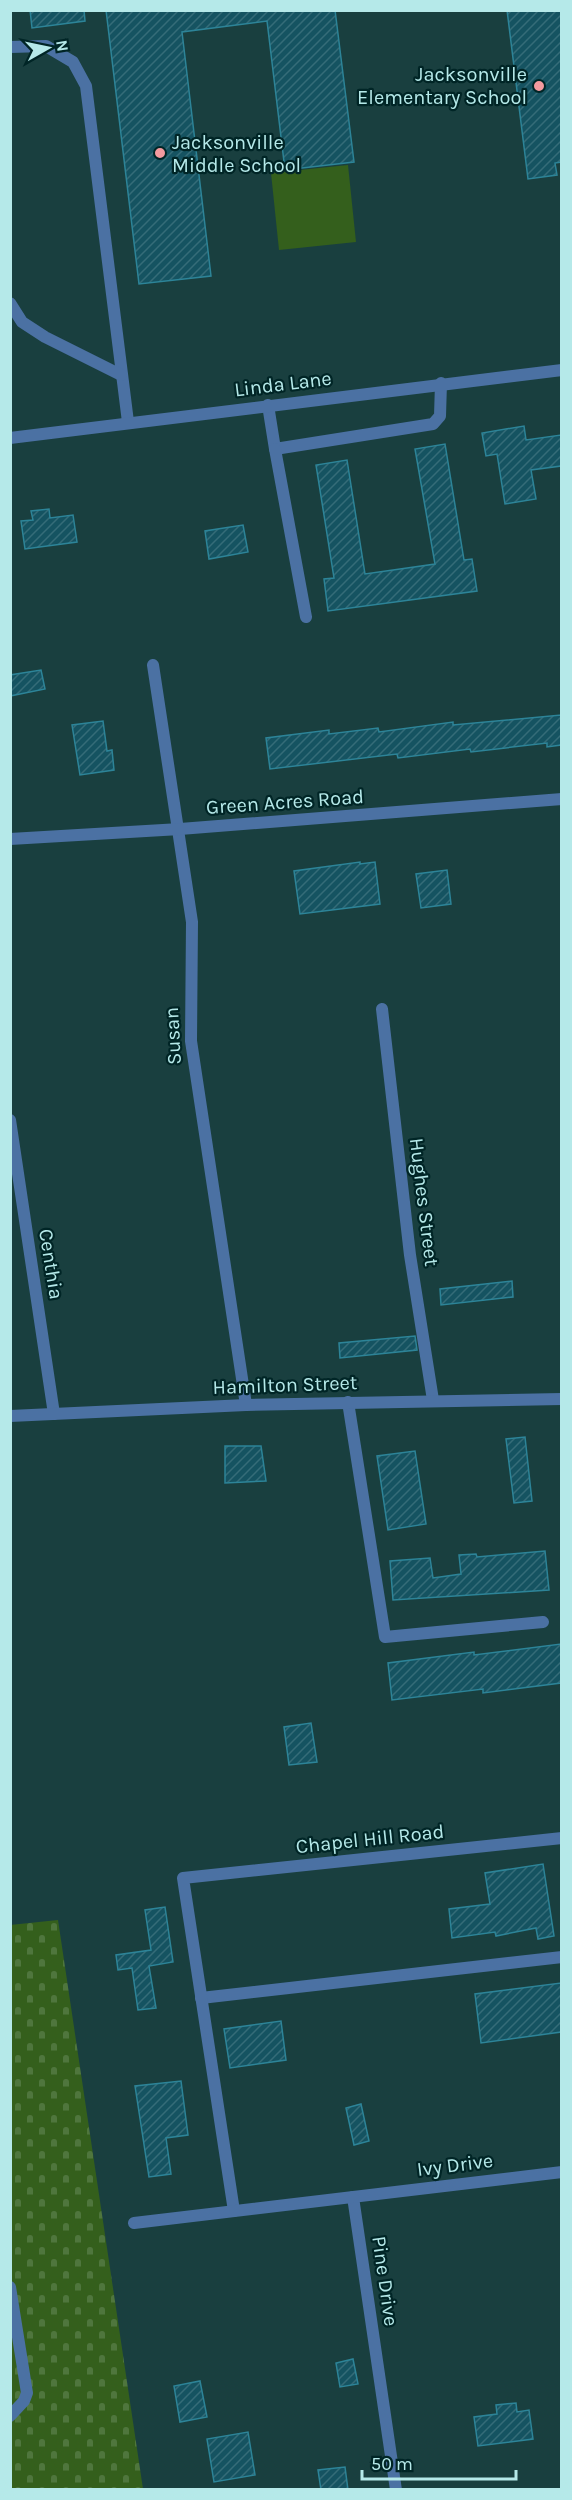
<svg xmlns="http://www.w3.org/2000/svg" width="572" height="2500" font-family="Karla,sans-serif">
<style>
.cemetery{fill:url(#cemetery-stones)}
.green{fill:#345f1c}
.building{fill:url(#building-hatch);stroke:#2d8498;stroke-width:1.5}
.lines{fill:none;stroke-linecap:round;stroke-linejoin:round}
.service{stroke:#4b71a3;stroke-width:12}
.minor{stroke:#4b71a3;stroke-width:12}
.tertiary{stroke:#4b71a3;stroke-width:12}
.poi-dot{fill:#f49a9f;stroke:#002526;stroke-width:2}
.labels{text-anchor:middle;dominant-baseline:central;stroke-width:4.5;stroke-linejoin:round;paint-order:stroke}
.poi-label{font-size:20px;fill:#b5e9e9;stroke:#002526;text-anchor:end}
.street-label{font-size:20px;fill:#b5e9e9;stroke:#002526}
</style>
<defs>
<pattern id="cemetery-stones" width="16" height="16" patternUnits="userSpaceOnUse" patternTransform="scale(1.5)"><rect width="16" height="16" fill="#345f1c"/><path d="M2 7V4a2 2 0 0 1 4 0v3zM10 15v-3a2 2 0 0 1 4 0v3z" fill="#4f763d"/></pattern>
<pattern id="building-hatch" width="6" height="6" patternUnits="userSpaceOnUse" patternTransform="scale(1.5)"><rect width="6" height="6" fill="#155361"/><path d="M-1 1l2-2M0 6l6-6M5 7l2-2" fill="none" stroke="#356c78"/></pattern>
</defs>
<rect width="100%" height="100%" fill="#193f3f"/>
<path class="cemetery" d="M58 1920 143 2489H11L10 1925Z"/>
<path class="green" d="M348 165 356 242 279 250 271 173Z"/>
<g class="building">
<path d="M30 10H84L85 21 32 28Z"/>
<path d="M106 10H335L354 162 285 170 267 21 182 32 211 276 139 284Z"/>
<path d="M507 10H561V162L555 163 557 175 528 179Z"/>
<path d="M524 426 526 440 561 435V466L531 470 536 499 505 504 497 454 486 456 482 433Z"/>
<path d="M445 444 464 560 472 559 477 591 328 611 324 579 334 578 316 465 347 460 365 574 435 564 415 449Z"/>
<path d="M49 509 50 518 73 515 77 542 25 549 21 521 33 520 31 511Z"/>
<path d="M243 525 248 552 209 559 205 531Z"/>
<path d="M41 670 45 689 10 696V675Z"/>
<path d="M561 715V745L547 747V743L471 752 470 749 398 758 397 754 270 769 266 738 329 730V734L378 728 379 732 453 722V725Z"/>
<path d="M103 721 107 751 112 750 114 770 80 775 72 725Z"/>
<path d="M360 862V864L375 862 380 904 300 914 294 871Z"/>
<path d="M447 870 451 904 421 908 416 874Z"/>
<path d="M512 1281 513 1297 441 1305 440 1289Z"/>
<path d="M415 1336 417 1350 340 1358 339 1343Z"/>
<path d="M525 1437 532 1501 514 1503 506 1439Z"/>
<path d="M225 1446H261L266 1481 225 1483Z"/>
<path d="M415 1451 426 1524 388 1530 377 1456Z"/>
<path d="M545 1551 549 1590 393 1600 390 1561 430 1558 433 1578 461 1574 459 1555 476 1554 477 1557Z"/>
<path d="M561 1644V1683L483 1693V1689L392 1700 388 1663 474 1652V1655Z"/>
<path d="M311 1723 317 1762 289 1765 284 1727Z"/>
<path d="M543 1864 554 1936 538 1939 536 1928 496 1936 495 1932 452 1938 449 1909 490 1904 485 1873Z"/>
<path d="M165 1907 173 1962 149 1966 156 2008 138 2010 132 1968 118 1970 116 1955 151 1950 145 1910Z"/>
<path d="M561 1983V2032L481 2043 475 1994Z"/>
<path d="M281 2021 286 2060 230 2068 224 2029Z"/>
<path d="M181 2081 188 2135 166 2138 171 2174 149 2177 135 2086Z"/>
<path d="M361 2104 369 2141 354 2145 346 2108Z"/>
<path d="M353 2359 358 2384 340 2387 336 2363Z"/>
<path d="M200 2381 207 2417 180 2422 174 2386Z"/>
<path d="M516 2403 517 2412 529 2410 533 2439 478 2446 474 2417 497 2414 496 2405Z"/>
<path d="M248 2432 255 2475 214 2482 207 2439Z"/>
<path d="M345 2467 348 2490H321L318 2470Z"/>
</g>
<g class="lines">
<g class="service">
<path d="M10 47 46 46 73 62 86 86 128 422"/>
<path d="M10 303 22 322 45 337 121 375"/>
<path d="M268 405 275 449 433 424 440 416 441 383"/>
<path d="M275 449 306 617"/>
<path d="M348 1402 385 1637 543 1622"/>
<path d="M10 2287 27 2393 24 2401 10 2416"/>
</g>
<g class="minor">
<path d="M153 665 192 922 191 1041 246 1405"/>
<path d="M10 839 180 829 562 799"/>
<path d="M382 1009 410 1255 433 1400"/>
<path d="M10 1120 54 1414"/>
<path d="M10 1416 246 1405 562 1399"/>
<path d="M201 1998 562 1957"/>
<path d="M353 2197 396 2490"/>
<path d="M234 2211 183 1878 562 1838"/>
<path d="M134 2223 562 2172"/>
</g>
<path class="tertiary" d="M10 438 562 370"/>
</g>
<g class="poi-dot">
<circle cx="539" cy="86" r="6"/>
<circle cx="160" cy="153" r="6"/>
</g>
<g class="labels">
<g class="poi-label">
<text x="527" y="74">Jacksonville<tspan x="527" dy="23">Elementary School</tspan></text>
<text x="172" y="142" text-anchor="start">Jacksonville<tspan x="172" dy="23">Middle School</tspan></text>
</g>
<g class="street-label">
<text transform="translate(283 384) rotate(-7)">Linda Lane</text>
<text transform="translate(285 802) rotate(-4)">Green Acres Road</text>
<text transform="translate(173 1036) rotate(-93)">Susan</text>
<text transform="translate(424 1202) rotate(83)">Hughes Street</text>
<text transform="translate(51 1264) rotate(81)">Centhia</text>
<text transform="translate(285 1385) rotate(-2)">Hamilton Street</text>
<text transform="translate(370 1839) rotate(-6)">Chapel Hill Road</text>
<text transform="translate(455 2165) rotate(-7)">Ivy Drive</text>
<text transform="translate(385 2281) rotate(82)">Pine Drive</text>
</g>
</g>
<rect width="572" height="2500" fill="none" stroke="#b5e9e9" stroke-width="24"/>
<g transform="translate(48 48) rotate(81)" stroke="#002526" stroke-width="4.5" paint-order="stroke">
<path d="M0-4.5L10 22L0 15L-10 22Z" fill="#b5e9e9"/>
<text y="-9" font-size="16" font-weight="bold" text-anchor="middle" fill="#b5e9e9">N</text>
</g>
<path d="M362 2470v9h154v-9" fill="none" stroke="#b5e9e9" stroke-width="3"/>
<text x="371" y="2470" font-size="18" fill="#b5e9e9" stroke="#002526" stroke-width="4.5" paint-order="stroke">50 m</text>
</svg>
